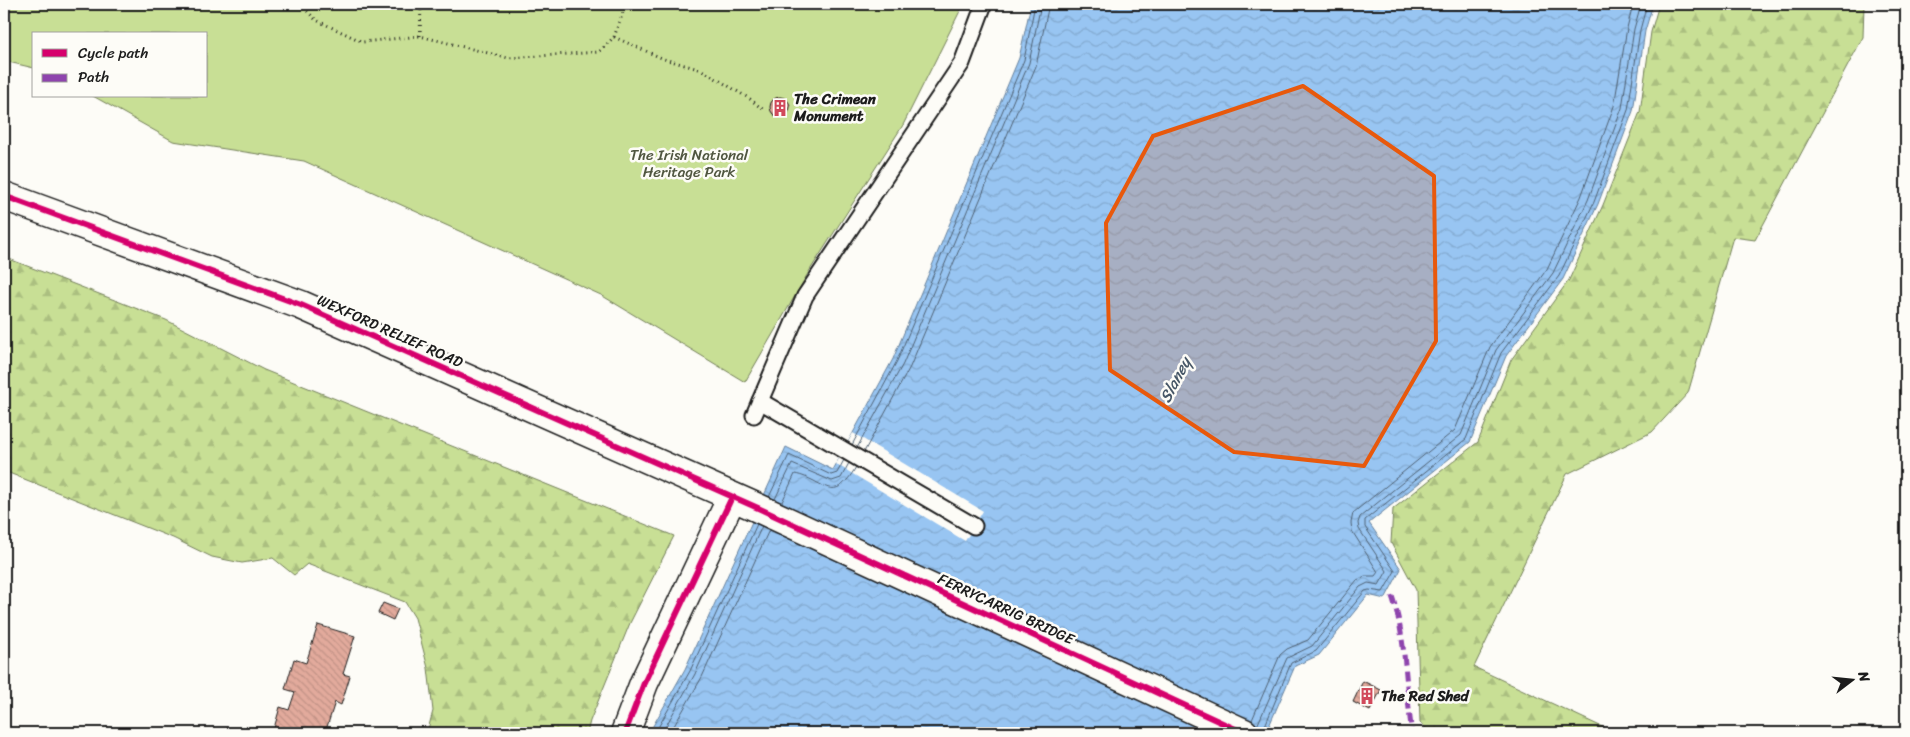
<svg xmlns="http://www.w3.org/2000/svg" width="1910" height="737" font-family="Sriracha,sans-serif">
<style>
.forest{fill:url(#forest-firs);stroke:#727e58}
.park{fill:#c8df95;stroke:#727e58}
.water{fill:url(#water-waves);stroke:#66819c}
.pier{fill:#fdfcf7}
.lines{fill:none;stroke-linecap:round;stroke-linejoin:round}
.shore{stroke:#4e6072;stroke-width:1}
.building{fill:url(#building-back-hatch);stroke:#1c1c1c}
.service-casing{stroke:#1c1c1c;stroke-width:19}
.secondary-casing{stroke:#1c1c1c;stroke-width:31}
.trunk-casing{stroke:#1c1c1c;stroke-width:31}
.path{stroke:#1c1c1c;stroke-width:3;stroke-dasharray:1 4;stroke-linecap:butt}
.service{stroke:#fdfcf7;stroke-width:15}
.secondary{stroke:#fdfcf7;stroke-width:28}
.trunk{stroke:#fdfcf7;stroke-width:28}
.quiet{stroke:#8e44ad;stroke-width:5;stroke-dasharray:10 5;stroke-linecap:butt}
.cycleway-casing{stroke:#fdfcf7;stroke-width:9}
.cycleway{stroke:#d6006c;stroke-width:6}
.marked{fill:#e8590c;fill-opacity:0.2;stroke:#e8590c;stroke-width:4;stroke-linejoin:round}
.labels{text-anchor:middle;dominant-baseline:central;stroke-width:5;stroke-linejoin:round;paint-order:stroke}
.poi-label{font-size:15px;font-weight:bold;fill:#1c1c1c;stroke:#fdfcf7;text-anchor:start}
.park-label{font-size:15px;fill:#505640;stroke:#fdfcf7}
.street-label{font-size:15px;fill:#1c1c1c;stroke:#fdfcf7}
.water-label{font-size:16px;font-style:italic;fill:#475767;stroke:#fdfcf7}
</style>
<defs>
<pattern id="forest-firs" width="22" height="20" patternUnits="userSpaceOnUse" patternTransform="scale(1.25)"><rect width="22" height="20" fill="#c8df95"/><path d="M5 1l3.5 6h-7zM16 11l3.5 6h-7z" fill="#abbf80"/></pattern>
<pattern id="water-waves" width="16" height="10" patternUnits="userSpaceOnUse" patternTransform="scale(1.25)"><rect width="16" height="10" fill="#98c5f2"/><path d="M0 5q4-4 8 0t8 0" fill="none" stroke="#82a9cf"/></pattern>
<pattern id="building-back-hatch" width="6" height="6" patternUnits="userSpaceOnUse" patternTransform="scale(1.25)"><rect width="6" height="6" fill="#e2aa9c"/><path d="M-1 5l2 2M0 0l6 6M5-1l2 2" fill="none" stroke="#c19286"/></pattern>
</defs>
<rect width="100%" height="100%" fill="#fdfcf7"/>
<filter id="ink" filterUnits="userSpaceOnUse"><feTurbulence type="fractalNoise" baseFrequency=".02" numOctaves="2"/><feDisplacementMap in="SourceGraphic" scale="10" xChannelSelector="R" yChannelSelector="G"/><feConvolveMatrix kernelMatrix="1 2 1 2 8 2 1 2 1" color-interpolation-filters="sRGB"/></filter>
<g filter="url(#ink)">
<g class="forest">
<path d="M1659 4H1864L1863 37 1755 240 1733 237 1688 393 1652 432 1567 474 1474 667 1615 733H1432L1420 723 1416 590 1391 543 1393 509 1478 442 1511 360 1569 280 1603 205 1640 112 1651 32Z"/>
<path d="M4 257 166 320 264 370 674 536 630 623 590 721 587 733H427L433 711 428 668 415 618 405 602 307 564 294 575 273 558 242 563 212 557 173 538 4 471Z"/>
</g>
<path class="park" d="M4 4H961V9L903 125 810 270 745 382 601 295 304 161 173 141 93 96H206V34H34V68L4 61Z"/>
<path class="water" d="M1031 4H1653L1645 31 1633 111 1598 204 1563 279 1506 356 1470 442 1369 523 1401 569 1385 599 1368 595 1319 655 1295 666 1266 733H649L685 669 786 447 833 470 893 359 1019 58Z"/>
<path class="pier" d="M853 433 983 511 965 541 836 464Z"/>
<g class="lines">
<g class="shore">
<path d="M852 445 897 361 1024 60 1035 4"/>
<path d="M857 448 903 364 1029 63 1041 4"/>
<path d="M864 452 910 367 1036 66 1049 4"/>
<path d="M769 497 789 455 831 475 837 473 844 460"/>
<path d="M775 499 792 464 832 481 841 478 849 463"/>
<path d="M782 502 795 474C825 480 833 507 856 467"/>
<path d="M1252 720 1280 655 1287 649 1308 640 1357 580 1365 576H1375L1378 572 1352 531 1351 523 1353 513 1455 430 1490 347 1547 269 1581 197 1614 106 1627 28 1633 4"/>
<path d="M1257 726 1287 658 1312 646 1360 587 1368 583 1379 585 1387 571 1359 529 1358 523 1360 517 1461 435 1496 350 1553 273 1588 200 1622 108 1634 29 1641 4"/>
<path d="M655 733 690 671 757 524"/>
<path d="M662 733 695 674 762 526"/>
<path d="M670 733 702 677 769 530"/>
<path d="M1262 733 1291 663 1316 651 1365 591 1369 590 1383 592 1395 571 1365 527V520L1466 439 1501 353 1559 276 1594 202 1628 110 1640 30 1647 4"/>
</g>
</g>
<g class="building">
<circle cx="780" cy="107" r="10"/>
<path d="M383 603 398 609 393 620 378 613Z"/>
<path d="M318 625 355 636 343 674 350 676 341 705 335 702 325 733 273 732 280 707 289 710 295 692 285 689 294 659 306 663Z"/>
<path d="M1363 681 1381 690 1370 711 1353 702Z"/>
</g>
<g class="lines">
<g class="service-casing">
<g id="service">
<path d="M760 401 974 526"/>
<path d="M754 415 805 296 962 63 984 4"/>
</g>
</g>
<g class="secondary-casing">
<path id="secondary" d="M625 733 644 683 732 497"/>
</g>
<g class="trunk-casing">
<path id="trunk" d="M4 196 301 305 758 508 1244 733"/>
</g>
<g class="path">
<path d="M300 4 316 20 363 42 420 36 508 58 599 52 614 37 626 4"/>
<path d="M420 36 421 4"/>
<path d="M614 37 664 59 702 70 750 99 765 111"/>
</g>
<use href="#service" class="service"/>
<use href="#secondary" class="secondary"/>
<use href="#trunk" class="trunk"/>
<path class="quiet" d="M1392 596C1407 640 1405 688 1412 733"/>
<g class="cycleway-casing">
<g id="cycleway">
<path d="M4 196 301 305 758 508 1244 733"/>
<path d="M625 733 644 683 732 497"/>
</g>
</g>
<use href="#cycleway" class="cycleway"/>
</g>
</g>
<path class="marked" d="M1303 86 1434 176 1436 341 1364 466 1234 452 1110 370 1106 223 1153 136Z"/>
<defs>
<g id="building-bare" transform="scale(1.35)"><path d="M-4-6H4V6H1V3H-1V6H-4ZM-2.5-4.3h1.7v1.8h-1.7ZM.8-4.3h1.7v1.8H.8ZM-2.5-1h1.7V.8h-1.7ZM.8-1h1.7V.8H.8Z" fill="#d1495b" stroke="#fdfcf7" stroke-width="2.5" paint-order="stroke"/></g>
</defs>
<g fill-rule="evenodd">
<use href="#building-bare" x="780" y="108"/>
<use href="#building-bare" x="1367" y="696"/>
</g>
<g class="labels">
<g class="poi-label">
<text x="794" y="99">The Crimean<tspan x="794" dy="17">Monument</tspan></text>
<text x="1381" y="696">The Red Shed</text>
</g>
<g class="park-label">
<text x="689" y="155">The Irish National<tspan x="689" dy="17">Heritage Park</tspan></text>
</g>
<g class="street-label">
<text transform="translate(390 331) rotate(24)">WEXFORD RELIEF ROAD</text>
<text transform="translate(1006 609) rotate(25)">FERRYCARRIG BRIDGE</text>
</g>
<g class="water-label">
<text transform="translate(1175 380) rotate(-62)">Slaney</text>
</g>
</g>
<rect width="1910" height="737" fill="none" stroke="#fdfcf7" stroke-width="20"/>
<rect x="10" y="10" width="1890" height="717" fill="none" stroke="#1c1c1c" stroke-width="2" filter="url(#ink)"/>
<rect x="32" y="32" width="175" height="65" fill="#fdfcf7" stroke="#a3a29f"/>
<rect x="42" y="49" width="25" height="8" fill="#d6006c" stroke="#a3a29f"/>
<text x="78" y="58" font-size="15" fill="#1c1c1c">Cycle path</text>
<rect x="42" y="74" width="25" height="8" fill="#8e44ad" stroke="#a3a29f"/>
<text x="78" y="82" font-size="15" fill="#1c1c1c">Path</text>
<g transform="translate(1852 680) rotate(74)" stroke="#fdfcf7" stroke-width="4" paint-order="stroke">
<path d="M0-4L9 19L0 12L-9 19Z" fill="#1c1c1c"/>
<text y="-8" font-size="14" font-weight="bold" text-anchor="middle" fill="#1c1c1c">N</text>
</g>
</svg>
